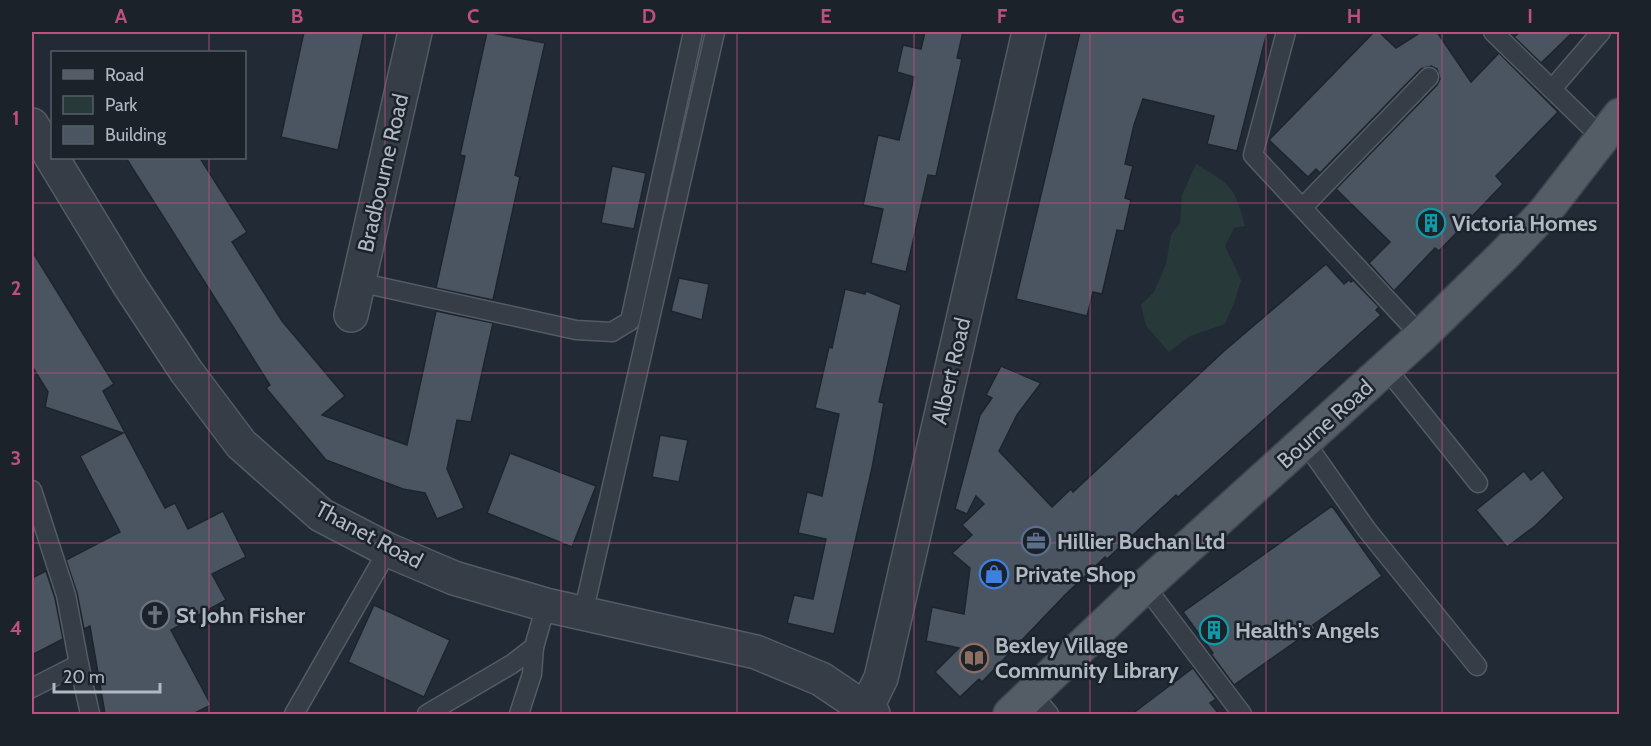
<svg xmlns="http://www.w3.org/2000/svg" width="1651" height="746" font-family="Cabin,sans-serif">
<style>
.green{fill:#273938}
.building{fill:#4b5561;stroke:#1d242c;stroke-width:1.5}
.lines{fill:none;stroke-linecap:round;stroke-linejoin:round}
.lane-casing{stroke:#535b64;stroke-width:21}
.street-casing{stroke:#535b64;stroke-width:36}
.primary-casing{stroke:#3f464f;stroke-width:36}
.lane{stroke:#363d46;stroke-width:18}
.street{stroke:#363d46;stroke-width:33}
.primary{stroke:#545c66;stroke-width:33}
.grid{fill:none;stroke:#bc507f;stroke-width:1.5;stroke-opacity:0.55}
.labels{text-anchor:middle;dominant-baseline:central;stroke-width:5;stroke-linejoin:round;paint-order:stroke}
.street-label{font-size:22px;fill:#b0b8c2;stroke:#1b222a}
.poi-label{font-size:22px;font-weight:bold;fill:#b0b8c2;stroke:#1b222a;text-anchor:start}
.neatline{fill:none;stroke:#bc507f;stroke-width:2}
.grid-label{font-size:20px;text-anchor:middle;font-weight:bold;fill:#bc507f}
</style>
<rect width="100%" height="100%" fill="#222b35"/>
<path class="green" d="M1196 164C1231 185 1235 186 1245 226L1234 228 1225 246 1241 280 1234 303 1225 324 1190 336 1169 352 1146 326 1141 305 1154 292 1166 264 1171 235 1180 223 1182 195Z"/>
<g class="building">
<path d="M304 32H364L338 150 281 137Z"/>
<path d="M487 32 545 43 515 175 520 177 493 300 436 288 465 156 460 155Z"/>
<path d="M925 32H963L957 58 962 59 936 176 928 175 906 272 871 263 883 209 863 205 878 135 899 140 914 77 897 72 903 45 921 49Z"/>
<path d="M1080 32H1267L1237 151 1207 144 1214 116 1143 99 1134 125 1125 164 1133 166 1125 198 1131 200 1124 231 1117 230 1102 294 1093 292 1087 316 1016 299Z"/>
<path d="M1374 32H1379L1396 48 1421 32H1437L1471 82 1499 53 1558 112 1496 176 1503 184 1439 251 1435 248 1394 291 1369 263 1390 242 1336 189 1437 85 1440 79 1437 69 1431 66 1421 69 1320 173 1316 169 1308 177 1269 140Z"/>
<path d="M1520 32H1573L1541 63 1514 37Z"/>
<path d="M126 158H200L247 232 232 242 282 321 345 396 322 415 407 445 436 311 493 323 471 422 457 420 447 469 464 508 437 519 425 493 403 489 326 460 266 388 270 385Z"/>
<path d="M612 166 646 173 634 229 601 223Z"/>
<path d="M32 251 114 384 103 391 165 508 175 503 188 529 223 511 246 557 212 574 226 600 171 630 211 705 193 714H105L90 626 84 629 77 593 66 560 120 532 80 456 123 433 45 407 48 392 32 366Z"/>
<path d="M1326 264 1344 284 1349 280 1351 282 1353 280 1379 307 1376 310 1381 315 1178 497 1176 495 1107 559 1105 557 1065 595 982 682 979 679 960 697 935 672 959 648 926 641 932 607 964 614 970 568 952 553 972 535 962 525 984 504 976 496 967 514 955 509 980 415 992 398 986 395 1001 366 1041 383 1017 415 999 451 1052 507 1071 489 1073 492 1224 351Z"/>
<path d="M679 278 709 284 702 320 671 311Z"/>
<path d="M845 289 865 294 866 291 901 305 879 402 884 403 872 468 834 634 787 623 794 595 813 599 826 539 798 533 807 492 822 496 839 414 815 408 829 347 832 348Z"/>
<path d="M660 435 688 440 679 482 652 477Z"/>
<path d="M510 453 596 486 572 547 487 513Z"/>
<path d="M1543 470 1564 498 1535 526 1507 547 1476 510 1524 471 1531 480Z"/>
<path d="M1332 506 1382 576 1313 625 1315 628 1234 685 1211 654 1213 653 1183 612Z"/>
<path d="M46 571 55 598 63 639 32 655V578Z"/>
<path d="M374 605 450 640 424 697 348 662Z"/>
<path d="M1193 668 1216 699 1210 703 1219 714H1132Z"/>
</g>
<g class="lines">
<g class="lane-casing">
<g id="lane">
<path d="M1286 32 1253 155 1421 336"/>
<path d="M1493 32 1602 138"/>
<path d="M1552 89 1601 32"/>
<path d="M1303 207 1429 77"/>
<path d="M358 282 576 330 612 332 630 321 693 32"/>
<path d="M1386 368 1478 483"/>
<path d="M1305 442 1367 530 1477 666"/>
<path d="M32 490 66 595 79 664 32 688"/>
<path d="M1145 586 1242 714"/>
<path d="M583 614 715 32"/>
<path d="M534 647 546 605"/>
<path d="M79 664 90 714"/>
<path d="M1032 694 1049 714"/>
<path d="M294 714 388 550"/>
<path d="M427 714 512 664 534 647 532 674 519 714"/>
</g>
</g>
<g class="street-casing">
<g id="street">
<path d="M32 125 128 283 186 371 241 444 321 515 388 550 454 578 546 605 756 652 821 679 873 714"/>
<path d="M351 315 415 32"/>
<path d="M866 709 881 678 1029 32"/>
</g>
</g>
<g class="primary-casing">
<path id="primary" d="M1010 714 1145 586 1421 336 1504 255 1544 213 1620 115"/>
</g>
<use href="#lane" class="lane"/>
<use href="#street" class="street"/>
<use href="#primary" class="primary"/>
</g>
<path class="grid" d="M209 32V52M385 32V714M561 32V714M737 32V714M914 32V714M1090 32V714M1266 32V714M1442 32V714M209 158V714M32 203H1620M32 373H1620M32 543H1620"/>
<defs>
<g id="building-ring" transform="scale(1.5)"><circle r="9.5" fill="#1b222a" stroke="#0f9aa8" stroke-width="1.5"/><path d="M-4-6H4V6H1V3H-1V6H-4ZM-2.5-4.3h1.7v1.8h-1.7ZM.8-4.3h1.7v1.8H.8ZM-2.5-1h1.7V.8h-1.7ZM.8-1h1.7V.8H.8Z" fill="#0f9aa8"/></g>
<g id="office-ring" transform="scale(1.5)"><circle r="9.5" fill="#1b222a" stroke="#5c6f8a" stroke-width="1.5"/><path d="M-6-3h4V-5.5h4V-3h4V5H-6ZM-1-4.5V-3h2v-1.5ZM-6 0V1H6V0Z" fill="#5c6f8a"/></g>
<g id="shop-ring" transform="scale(1.5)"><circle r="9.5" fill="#1b222a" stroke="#3f7fe0" stroke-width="1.5"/><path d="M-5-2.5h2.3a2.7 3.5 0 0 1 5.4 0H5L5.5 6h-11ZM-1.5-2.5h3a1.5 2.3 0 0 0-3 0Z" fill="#3f7fe0"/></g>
<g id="church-ring" transform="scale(1.5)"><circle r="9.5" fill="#1b222a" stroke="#6b7280" stroke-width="1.5"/><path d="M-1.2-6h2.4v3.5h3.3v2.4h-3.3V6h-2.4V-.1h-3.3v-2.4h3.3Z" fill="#6b7280"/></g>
<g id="library-ring" transform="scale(1.5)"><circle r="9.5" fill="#1b222a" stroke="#8d6e63" stroke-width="1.5"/><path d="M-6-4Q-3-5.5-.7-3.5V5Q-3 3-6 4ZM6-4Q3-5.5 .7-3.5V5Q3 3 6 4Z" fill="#8d6e63"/></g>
</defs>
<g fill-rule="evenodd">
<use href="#building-ring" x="1431" y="223"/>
<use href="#office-ring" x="1036" y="541"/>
<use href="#shop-ring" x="994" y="574"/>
<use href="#church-ring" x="155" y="615"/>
<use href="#building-ring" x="1214" y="630"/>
<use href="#library-ring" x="974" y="658"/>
</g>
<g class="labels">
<g class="street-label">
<text transform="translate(383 173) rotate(-77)">Bradbourne Road</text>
<text transform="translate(951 371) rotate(-77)">Albert Road</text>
<text transform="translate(1325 424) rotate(-42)">Bourne Road</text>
<text transform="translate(369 535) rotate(28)">Thanet Road</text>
</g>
<g class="poi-label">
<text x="1452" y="223">Victoria Homes</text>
<text x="1057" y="541">Hillier Buchan Ltd</text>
<text x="1015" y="574">Private Shop</text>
<text x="176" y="615">St John Fisher</text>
<text x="1235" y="630">Health's Angels</text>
<text x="995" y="645">Bexley Village<tspan x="995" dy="25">Community Library</tspan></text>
</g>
</g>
<rect width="1651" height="746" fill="none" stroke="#1b222a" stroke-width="66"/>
<rect x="51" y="51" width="195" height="108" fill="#1b222a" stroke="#575e67" stroke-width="1.5"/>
<rect x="63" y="70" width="30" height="9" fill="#545c66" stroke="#575e67" stroke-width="1.5"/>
<text x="105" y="81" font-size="18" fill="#b0b8c2">Road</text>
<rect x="63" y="96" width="30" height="18" fill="#273938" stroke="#575e67" stroke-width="1.5"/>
<text x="105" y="111" font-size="18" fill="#b0b8c2">Park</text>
<rect x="63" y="126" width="30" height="18" fill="#4b5561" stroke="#575e67" stroke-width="1.5"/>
<text x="105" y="141" font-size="18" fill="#b0b8c2">Building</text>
<path d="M54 683v9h106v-9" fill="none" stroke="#b0b8c2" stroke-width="3"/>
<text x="63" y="683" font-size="18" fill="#b0b8c2" stroke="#1b222a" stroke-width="4.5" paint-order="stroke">20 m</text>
<rect x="33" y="33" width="1585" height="680" class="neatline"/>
<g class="grid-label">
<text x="121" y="23">A</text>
<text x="297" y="23">B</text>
<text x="473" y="23">C</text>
<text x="649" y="23">D</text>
<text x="826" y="23">E</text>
<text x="1002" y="23">F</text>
<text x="1178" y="23">G</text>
<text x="1354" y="23">H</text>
<text x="1530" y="23">I</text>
<text x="16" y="125">1</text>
<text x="16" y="295">2</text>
<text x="16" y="465">3</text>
<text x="16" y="635">4</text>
</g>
</svg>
